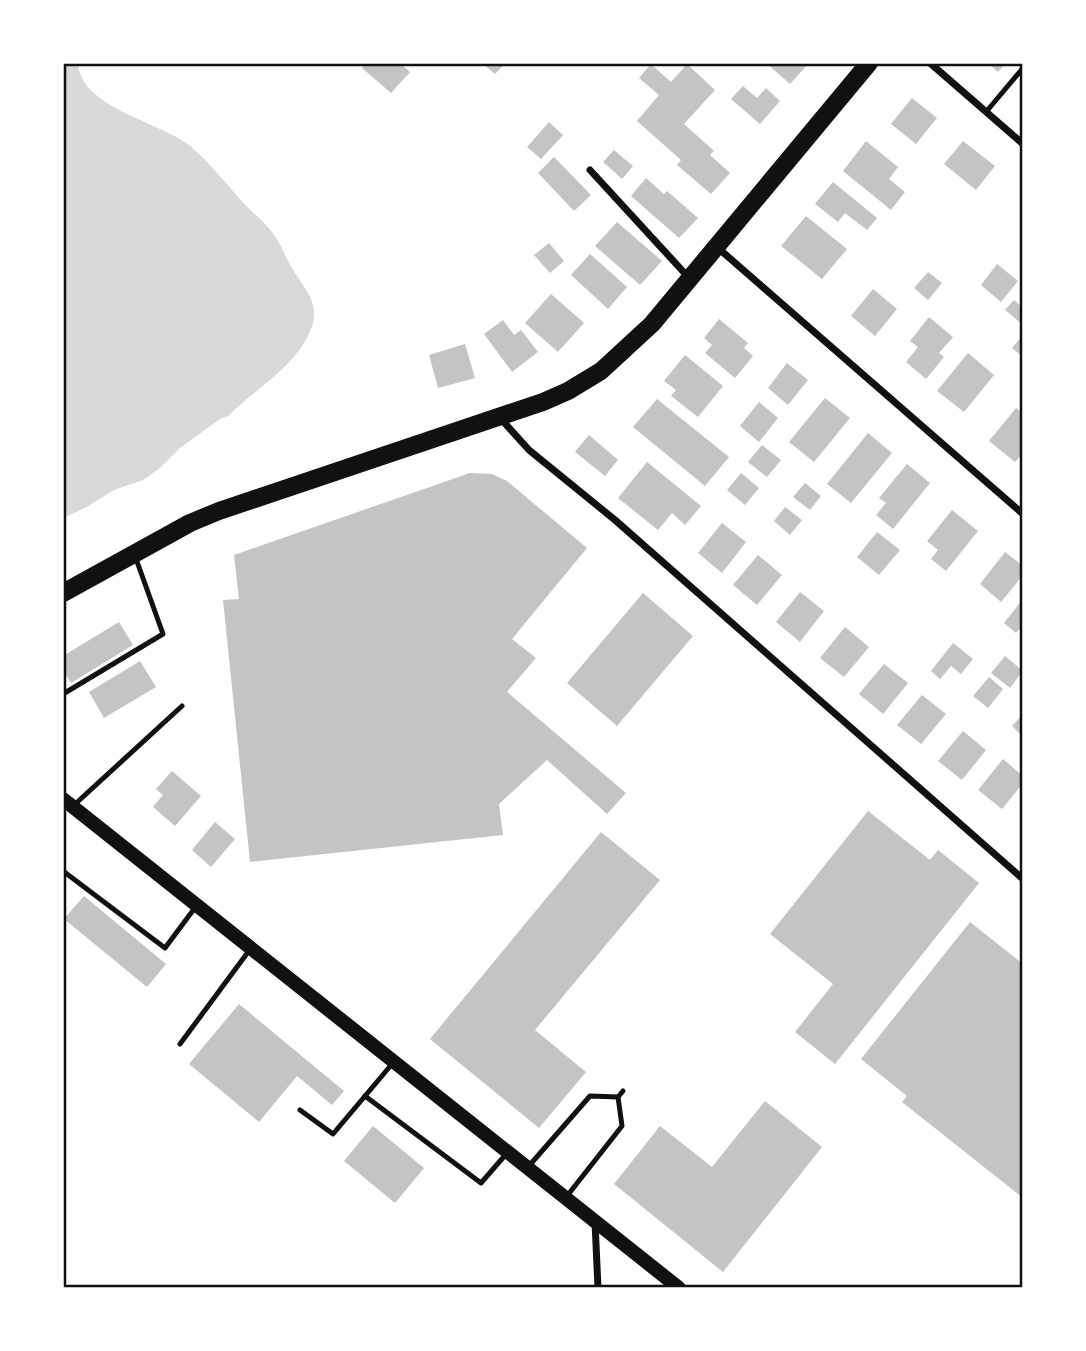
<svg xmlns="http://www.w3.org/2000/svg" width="1086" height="1351" font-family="'Noto Sans',sans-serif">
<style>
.water{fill:#d9d9d9}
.building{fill:#c4c4c4}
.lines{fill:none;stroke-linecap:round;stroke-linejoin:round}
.service{stroke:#111;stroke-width:5}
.minor{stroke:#111;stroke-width:7}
.secondary{stroke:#111;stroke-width:14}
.primary{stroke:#111;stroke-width:18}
.neatline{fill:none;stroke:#111;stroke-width:2.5}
</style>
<rect width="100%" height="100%" fill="#fff"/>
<path class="water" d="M63 63H78C81 108 158 121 189 145 207 160 224 181 240 199 251 212 267 223 276 238 282 246 285 257 291 266 301 285 319 300 313 323 301 364 256 388 228 416L220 419 180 448 159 469 143 480 114 490 85 508 63 518Z"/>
<g class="building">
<path d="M367 63H400L410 72 391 93 362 68Z"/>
<path d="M482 63H506L495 74Z"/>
<path d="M766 63H809L790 84Z"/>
<path d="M988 63H1006L998 72Z"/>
<path d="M651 64 671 82 687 64 715 90 684 124 714 151 710 155 730 173 711 194 677 165 681 160 637 121 659 95 639 78Z"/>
<path d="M743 86 757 98 766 88 780 101 760 124 731 99Z"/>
<path d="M912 98 937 118 916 144 891 124Z"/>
<path d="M549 122 563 135 541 159 527 147Z"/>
<path d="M866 141 898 167 889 179 905 192 891 210 843 171Z"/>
<path d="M963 141 995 166 976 190 944 164Z"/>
<path d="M614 150 633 166 622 179 603 162Z"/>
<path d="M554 157 591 195 574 211 538 173Z"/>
<path d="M646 178 664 194 667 191 698 218 679 238 631 196Z"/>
<path d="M833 182 877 218 867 230 845 213 838 222 815 204Z"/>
<path d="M806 216 847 249 822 279 781 246Z"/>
<path d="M617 222 662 261 640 285 595 246Z"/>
<path d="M549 243 564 261 550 273 534 255Z"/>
<path d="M590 254 627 287 608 309 571 275Z"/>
<path d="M997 264 1018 281 1001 302 981 285Z"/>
<path d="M928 272 942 283 928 300 914 288Z"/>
<path d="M873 289 897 309 875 336 851 316Z"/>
<path d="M551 294 584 323 558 352 525 323Z"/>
<path d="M1014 300 1023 308V325L1005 310Z"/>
<path d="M929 317 953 337 939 353 944 357 926 379 906 362 918 347 910 341Z"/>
<path d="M719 319 748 343 744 348 753 356 735 378 705 353 712 345 704 338Z"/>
<path d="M503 320 514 335 521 330 538 352 512 372 484 334Z"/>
<path d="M1023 335V357L1012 348Z"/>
<path d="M465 344 475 378 438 388 429 355Z"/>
<path d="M968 353 994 375 964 412 937 391Z"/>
<path d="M685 355 723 386 698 417 671 396 676 390 664 381Z"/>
<path d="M787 363 808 380 788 405 768 388Z"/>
<path d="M825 398 850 418 814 462 789 442Z"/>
<path d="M657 399 729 457 705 486 633 427Z"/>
<path d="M759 402 778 418 759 442 740 426Z"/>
<path d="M1016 408 1023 413V453L1015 462 989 441Z"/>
<path d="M868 433 892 453 851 503 827 484Z"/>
<path d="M589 435 618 460 605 476 575 452Z"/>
<path d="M762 445 781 460 767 477 748 462Z"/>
<path d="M647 462 701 506 685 525 672 513 658 530 618 498Z"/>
<path d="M907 464 930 483 893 529 876 515 886 503 879 498Z"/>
<path d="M470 473 492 474 507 481 587 548 512 639 536 658 507 692 626 793 607 814 547 760 499 804 503 835 250 862 223 600 239 599 234 555Z"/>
<path d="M741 473 759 488 745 505 727 490Z"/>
<path d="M805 483 821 496 810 510 793 497Z"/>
<path d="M785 507 802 520 790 535 774 521Z"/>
<path d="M952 510 978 531 946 571 931 559 938 550 927 541Z"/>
<path d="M722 523 746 542 722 573 698 553Z"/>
<path d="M877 532 900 550 879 575 857 557Z"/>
<path d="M1005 552 1023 566V575L1001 602 980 584Z"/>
<path d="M758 555 782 575 757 605 733 585Z"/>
<path d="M800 592 824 611 800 642 776 622Z"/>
<path d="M643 593 693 636 617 726 567 683Z"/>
<path d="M1023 599V625L1016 633 1004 623Z"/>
<path d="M119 622 133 645 71 683 63 670V656Z"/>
<path d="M845 627 869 647 844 677 820 658Z"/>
<path d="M953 643 973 659 961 674 951 666 940 679 931 671Z"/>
<path d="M1005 656 1023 671 1010 688 991 673Z"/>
<path d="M140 661 156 687 104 718 89 692Z"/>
<path d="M884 664 908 683 883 714 859 694Z"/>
<path d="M989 677 1003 689 988 708 973 696Z"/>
<path d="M922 695 946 714 921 744 897 725Z"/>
<path d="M1023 714V737L1012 726Z"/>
<path d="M963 731 986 750 962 780 938 761Z"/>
<path d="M1003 759 1023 776V783L1002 809 978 790Z"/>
<path d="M172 771 201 796 175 826 153 807 163 795 156 789Z"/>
<path d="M868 811 930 860 938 850 979 883 835 1064 795 1032 833 984 770 934Z"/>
<path d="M215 822 235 839 211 867 192 850Z"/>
<path d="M601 832 660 880 535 1030 586 1072 539 1128 430 1039Z"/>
<path d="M84 896 166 964 147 987 64 919Z"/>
<path d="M970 922 1023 964V1198L902 1102 907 1096 861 1059Z"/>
<path d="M239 1004 344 1091 332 1105 297 1076 259 1122 189 1064Z"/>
<path d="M765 1101 822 1147 723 1272 614 1184 660 1126 712 1167Z"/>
<path d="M373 1126 424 1168 395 1203 344 1161Z"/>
</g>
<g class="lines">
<g class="service">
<path d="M986 112 1023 68"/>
<path d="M63 694 163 634 135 556"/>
<path d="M73 806 182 706"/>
<path d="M63 871 165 948 197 905"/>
<path d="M180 1044 251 948"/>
<path d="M365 1096 481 1183 507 1153"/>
<path d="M300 1110 333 1134 392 1064"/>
<path d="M528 1167 590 1096 618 1097"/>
<path d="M567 1196 622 1126 618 1097 623 1091"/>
</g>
<g class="minor">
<path d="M930 63 1023 144"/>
<path d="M590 170 690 279"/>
<path d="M718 248 1023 514"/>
<path d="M501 419 529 450 615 520 1023 879"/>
<path d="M595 1222 598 1288"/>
</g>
<path class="secondary" d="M63 799 679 1288"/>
<path class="primary" d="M63 593 190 523 219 511 543 402 568 391 601 371 652 324 869 63"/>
</g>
<rect width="1086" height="1351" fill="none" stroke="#ffffff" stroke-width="130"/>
<rect x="65" y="65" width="956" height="1221" class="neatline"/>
</svg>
